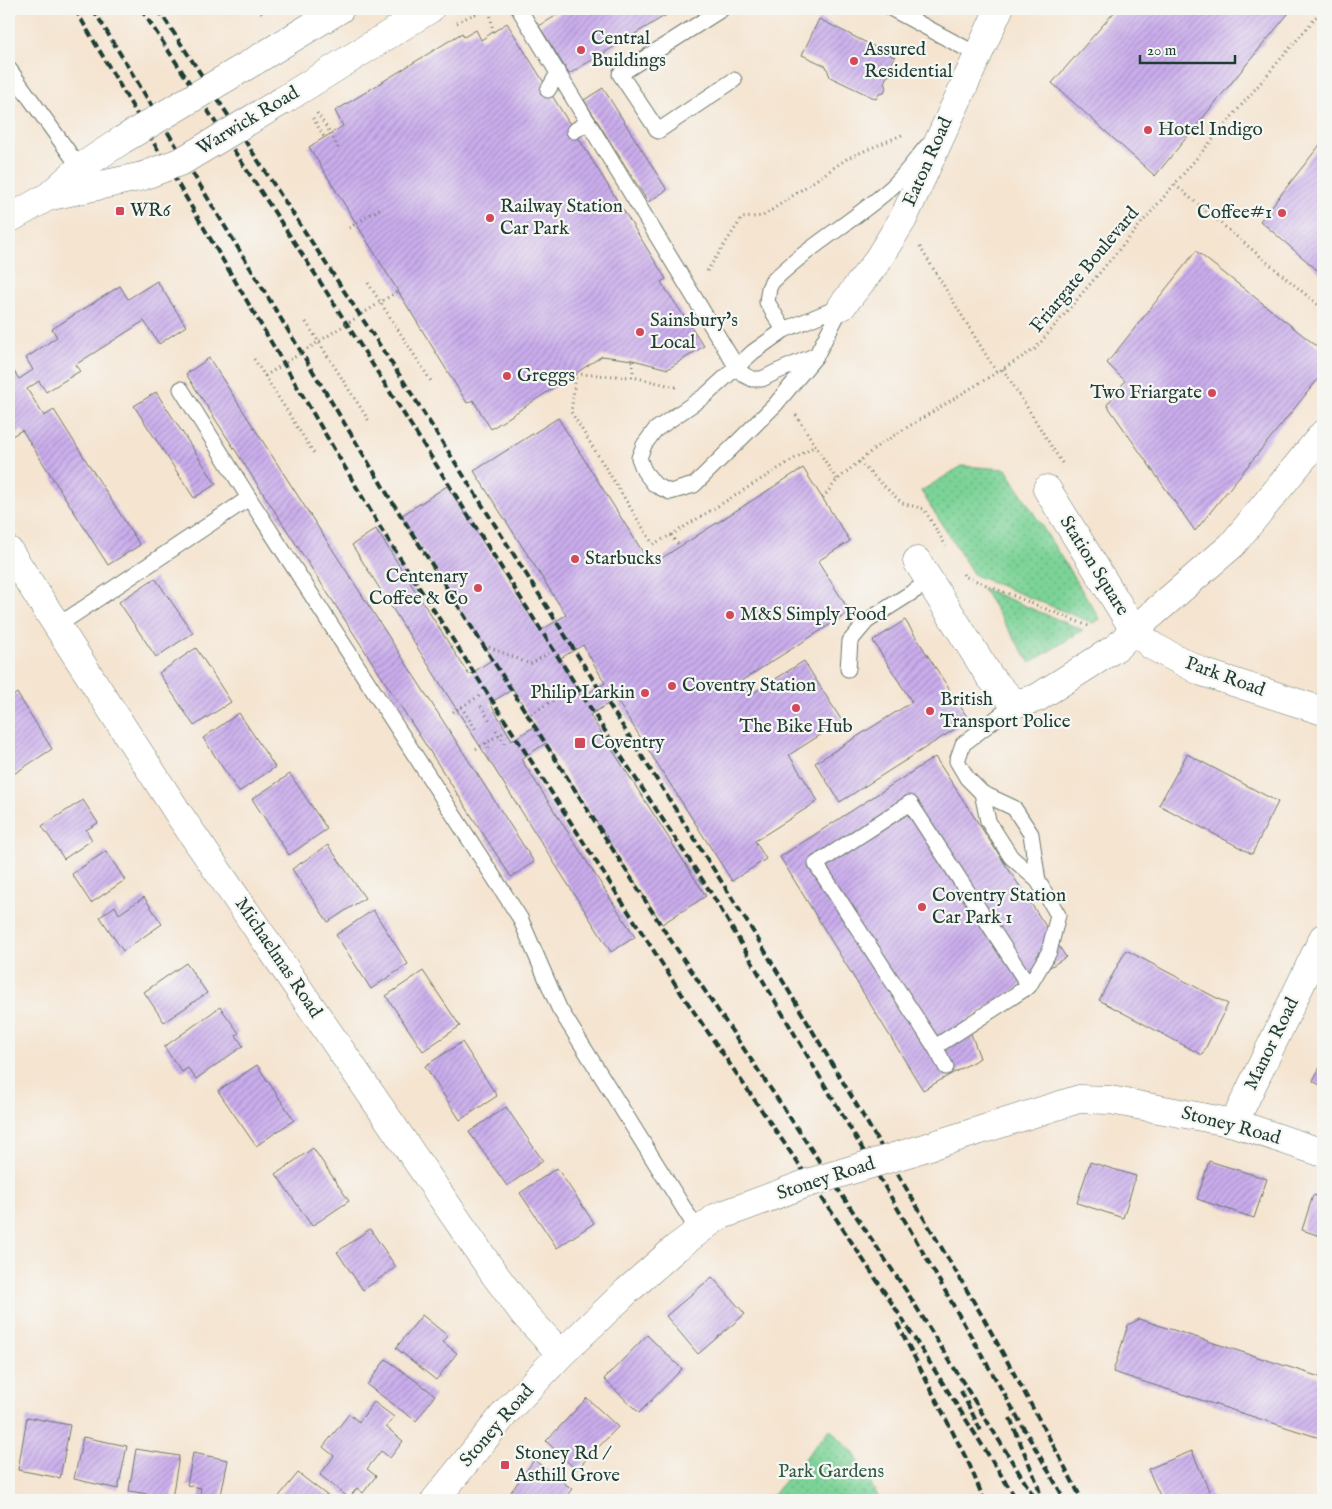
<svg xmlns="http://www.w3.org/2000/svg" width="1332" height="1509" font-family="'IM FELL English',serif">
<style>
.green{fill:url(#green-dots);stroke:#4e8866}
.building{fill:url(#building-hatch);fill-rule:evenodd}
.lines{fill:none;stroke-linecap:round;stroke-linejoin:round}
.service-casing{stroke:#6a776b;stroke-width:17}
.minor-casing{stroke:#6a776b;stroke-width:29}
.primary-casing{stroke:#6a776b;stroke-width:29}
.path{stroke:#6a776b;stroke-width:3;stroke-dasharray:1 4;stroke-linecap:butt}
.service{stroke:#fff;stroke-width:15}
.minor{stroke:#fff;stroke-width:28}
.primary{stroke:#fff;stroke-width:28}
.rail{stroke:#1f3d34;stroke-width:4;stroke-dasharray:8 4;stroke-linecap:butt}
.minor-bridge-casing{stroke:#6a776b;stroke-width:29;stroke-linecap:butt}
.primary-bridge-casing{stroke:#6a776b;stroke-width:29;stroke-linecap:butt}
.path-bridge{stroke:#6a776b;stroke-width:3;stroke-dasharray:1 4;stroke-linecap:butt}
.minor-bridge{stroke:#fff;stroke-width:28}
.primary-bridge{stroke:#fff;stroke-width:28}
.poi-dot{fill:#d1495b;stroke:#f6f6f2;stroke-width:2}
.labels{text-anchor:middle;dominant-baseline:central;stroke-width:4.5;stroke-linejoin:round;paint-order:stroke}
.poi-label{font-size:19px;fill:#1f3d34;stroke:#f6f6f2;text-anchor:start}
.street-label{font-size:19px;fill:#1f3d34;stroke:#f6f6f2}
.park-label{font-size:19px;fill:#325b48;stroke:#f6f6f2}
</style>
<defs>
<pattern id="green-dots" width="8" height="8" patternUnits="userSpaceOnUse" patternTransform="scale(1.25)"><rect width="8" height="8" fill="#7cd397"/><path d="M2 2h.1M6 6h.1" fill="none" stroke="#65ac7c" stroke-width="1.8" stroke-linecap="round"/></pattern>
<pattern id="building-hatch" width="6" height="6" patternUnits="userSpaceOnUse" patternTransform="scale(1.25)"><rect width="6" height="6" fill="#cbaded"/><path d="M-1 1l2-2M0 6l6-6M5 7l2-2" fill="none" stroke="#a48ec1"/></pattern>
</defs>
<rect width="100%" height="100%" fill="#f6f6f2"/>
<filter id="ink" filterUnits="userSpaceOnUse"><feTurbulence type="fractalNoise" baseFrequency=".02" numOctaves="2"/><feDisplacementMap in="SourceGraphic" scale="10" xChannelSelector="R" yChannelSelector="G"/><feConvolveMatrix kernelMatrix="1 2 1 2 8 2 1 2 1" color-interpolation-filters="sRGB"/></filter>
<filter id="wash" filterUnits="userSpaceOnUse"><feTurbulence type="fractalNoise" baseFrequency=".0096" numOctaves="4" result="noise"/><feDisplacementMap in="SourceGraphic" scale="20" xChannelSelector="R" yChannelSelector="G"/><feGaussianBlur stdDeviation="1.12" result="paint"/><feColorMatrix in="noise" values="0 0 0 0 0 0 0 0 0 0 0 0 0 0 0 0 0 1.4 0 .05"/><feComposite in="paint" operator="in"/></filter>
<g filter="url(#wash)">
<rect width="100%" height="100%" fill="#f5e4d0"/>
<g class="green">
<path d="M962 466 1006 469 1100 619 1093 623 974 575 921 491Z"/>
<path d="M982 588 1083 630 1030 663Z"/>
<path d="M830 1429 853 1452 880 1500H768Z"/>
</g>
<g id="blocks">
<g class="building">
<path d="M567 9H676L569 74 539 26Z"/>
<path d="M1117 9H1292L1155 176 1052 83Z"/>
<path d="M819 19 895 57 891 65 894 69 891 75 887 76 884 83 886 87 884 93 879 94 876 99 830 77 826 66 802 55Z"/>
<path d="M507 23 666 279 661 282 704 346 668 369 633 360 602 356 491 429 473 400 467 403 309 147 343 126 335 111 462 33 464 37 476 30 481 40Z"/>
<path d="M603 88 667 190 648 202 584 100Z"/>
<path d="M1323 141V275L1260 221Z"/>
<path d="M1196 251 1323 351V373L1195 531 1107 405 1125 381 1107 363Z"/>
<path d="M157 281 186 326 159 344 144 321 75 365 80 371 46 392 39 381 27 389 44 416 54 410 140 545 108 565 22 430 12 436 9 431V364L19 379 33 370 26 358 57 337 52 329 120 286 128 299Z"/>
<path d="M209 358 534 862 511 877 186 374Z"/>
<path d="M156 392 216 484 194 498 134 406Z"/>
<path d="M558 418 651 565 803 468 850 541 818 561 850 612 741 681 750 695 804 661 842 721 789 755 818 801 755 841 766 859 732 881 616 699 590 715 706 896 662 924 546 743 521 759 635 937 611 952 352 545 376 529 469 675 493 659 401 516 447 486 540 631 566 615 474 471ZM583 645 605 683 581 697 559 659ZM513 689 536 726 512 740 490 703Z"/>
<path d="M155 578 193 633 156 657 119 602Z"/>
<path d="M905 620 969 720 840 802 815 763 912 702 873 641Z"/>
<path d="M196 648 231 702 194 726 159 673Z"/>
<path d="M17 693 52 749 9 777V699Z"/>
<path d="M239 713 275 767 239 792 203 738Z"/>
<path d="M1187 754 1278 802 1252 854 1159 805Z"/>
<path d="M935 757 1066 957 966 1020 980 1058 923 1090 780 857Z"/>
<path d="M290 774 327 829 289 855 252 799Z"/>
<path d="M83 800 98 823 86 830 92 840 64 859 42 826Z"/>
<path d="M328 845 365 898 328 922 292 869Z"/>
<path d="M106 851 125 880 91 903 72 874Z"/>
<path d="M144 897 162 924 123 951 100 917 115 906 119 914Z"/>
<path d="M373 910 408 964 371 989 336 935Z"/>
<path d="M1126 950 1228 1004 1202 1055 1099 1000Z"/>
<path d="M186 963 207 993 164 1022 144 992Z"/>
<path d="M423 971 460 1026 423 1051 386 996Z"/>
<path d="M220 1007 239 1033 236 1035 243 1046 196 1079 188 1068 182 1072 164 1047Z"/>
<path d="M462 1042 497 1096 460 1120 425 1066Z"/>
<path d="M1323 1061V1087L1313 1081Z"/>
<path d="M257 1065 294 1120 256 1146 218 1091Z"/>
<path d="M506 1107 543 1161 507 1186 469 1132Z"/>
<path d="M313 1148 349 1201 312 1226 276 1174Z"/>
<path d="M1209 1161 1267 1179 1254 1218 1197 1199Z"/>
<path d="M1090 1162 1136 1176 1123 1218 1077 1203Z"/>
<path d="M557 1168 594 1223 557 1248 520 1193Z"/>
<path d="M1313 1195 1323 1198V1237L1302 1230Z"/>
<path d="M370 1229 396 1267 363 1290 337 1252Z"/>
<path d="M712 1277 745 1314 698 1354 666 1316Z"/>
<path d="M422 1315 448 1336 443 1342 457 1353 436 1380 396 1348Z"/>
<path d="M1139 1319 1323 1378V1439L1113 1372 1128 1325Z"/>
<path d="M647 1335 682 1369 639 1413 604 1379Z"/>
<path d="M386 1359 435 1395 416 1421 367 1385Z"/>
<path d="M587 1398 618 1427 576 1470 546 1441Z"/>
<path d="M374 1402 394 1417 386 1427 403 1441 390 1458 381 1451 367 1469 376 1476 363 1493 357 1488 349 1498 320 1475 334 1456 323 1447 349 1414 359 1422Z"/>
<path d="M27 1417 70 1425 60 1478 18 1470Z"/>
<path d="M83 1437 127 1446 118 1489 74 1479Z"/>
<path d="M136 1449 179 1456 172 1498 129 1491Z"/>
<path d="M1192 1451 1213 1500H1162L1148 1469Z"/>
<path d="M193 1453 228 1460 220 1500H199L201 1488 187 1485Z"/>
<path d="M534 1460 572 1489 563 1500H505Z"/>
<path d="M298 1473 333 1500H276Z"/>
</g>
</g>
</g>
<g filter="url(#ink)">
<use href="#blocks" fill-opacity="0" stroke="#6a776b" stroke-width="1"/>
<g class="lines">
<g class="service-casing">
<g id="service">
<path d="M519 9 736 366 744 375 752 379H762L776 372 814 356"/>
<path d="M722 9 620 74 658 131 734 80"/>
<path d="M892 9 978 55"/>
<path d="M9 69 80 168"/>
<path d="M548 90 558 73"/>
<path d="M574 131 588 122"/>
<path d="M842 306 816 356 775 405 694 485 670 492 655 485 644 471 639 458 644 445 655 430 706 395 753 352 784 330Z"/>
<path d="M784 330 767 302 769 288 772 282C808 246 854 221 892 187 905 175 916 159 927 146"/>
<path d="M249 498 520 918 559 1008 698 1231"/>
<path d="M57 626 249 498 181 389"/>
<path d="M848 669 850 641 867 621 930 581"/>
<path d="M1015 704 963 744 957 761 967 778 982 793 1014 808 1031 834 1038 881"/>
<path d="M982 793 988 821 1011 857 1038 881 1058 915 1049 952 1029 986"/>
<path d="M910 803 1029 986 935 1047 816 864Z"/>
<path d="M935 1047 946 1067"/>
</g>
</g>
<g class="minor-casing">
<g id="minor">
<path d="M842 306 875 264 903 219 999 9"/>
<path d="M1047 489 1134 630 1152 646 1202 672 1323 711"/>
<path d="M9 551 180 816 495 1275 525 1315 561 1354"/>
<path d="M917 561 990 677 1015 704 1037 698 1117 647 1134 630 1232 545 1323 434"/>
<path d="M1234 1123 1323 938"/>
<path d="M911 1152 1079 1099 1110 1100 1234 1123 1323 1153"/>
<path d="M435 1500 506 1412 561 1354 627 1291 676 1248 717 1217 808 1183"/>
</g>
</g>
<g class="primary-casing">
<g id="primary">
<path d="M253 62 340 9"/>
<path d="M282 101 430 9"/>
<path d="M51 196 143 176"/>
<path d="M9 219 49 196 80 168 122 140"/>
</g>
</g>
<g class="path">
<path d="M258 9 262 14"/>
<path d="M490 11 493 33"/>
<path d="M457 23C470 15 480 11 495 12"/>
<path d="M317 113 331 134 338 148"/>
<path d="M313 118 324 137"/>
<path d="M1175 185 1323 309"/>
<path d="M349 228 382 207"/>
<path d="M920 247 997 373"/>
<path d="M707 271 742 218 763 216 848 158 904 134"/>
<path d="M368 283 431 381"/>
<path d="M306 322 369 421"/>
<path d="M254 359 315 455"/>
<path d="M1003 369 1062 463"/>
<path d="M633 377V360"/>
<path d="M676 387 633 377 576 374 571 412 653 544 671 535 815 446"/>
<path d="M796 415 837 480"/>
<path d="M859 462 902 503 924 509 946 546"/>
<path d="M823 498 837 480 880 444 1035 349 1323 9"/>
<path d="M671 535 680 547"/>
<path d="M963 574 964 576 1091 627"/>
<path d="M489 647 530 664 549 653"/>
<path d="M481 706 491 722"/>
<path d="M461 707 477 731"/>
<path d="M453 712 481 695"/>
<path d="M531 714 572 689"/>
<path d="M496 730 506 746"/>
<path d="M486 743 490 750"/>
<path d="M476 749 504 732"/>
</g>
<use href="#service" class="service"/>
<use href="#minor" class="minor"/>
<use href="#primary" class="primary"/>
<g class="rail">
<path d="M75 9 380 527 681 993 835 1217 897 1311 1017 1500"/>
<path d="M93 9 391 500 662 927 907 1292 1036 1500"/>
<path d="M141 9 317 277 619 753 713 896 905 1221 1065 1500"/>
<path d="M158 9 406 385 756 936 984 1319 1057 1452 1082 1500"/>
<path d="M897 1323 970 1466 984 1500"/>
<path d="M961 1391 981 1431"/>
<path d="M1010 1418 1037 1483 1042 1500"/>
</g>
<g class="minor-bridge-casing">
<path id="minor-bridge" d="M808 1183 911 1152"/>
</g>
<g class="primary-bridge-casing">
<g id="primary-bridge">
<path d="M122 140 253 62"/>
<path d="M143 176 182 161 282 101"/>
</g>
</g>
<path class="path-bridge" d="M265 376 398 291"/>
<use href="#minor-bridge" class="minor-bridge"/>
<use href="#primary-bridge" class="primary-bridge"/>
</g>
</g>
<g class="poi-dot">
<circle cx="581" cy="50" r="5"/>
<circle cx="854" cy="61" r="5"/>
<circle cx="1148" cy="130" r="5"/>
<rect x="115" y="206" width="10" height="10" rx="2.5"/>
<circle cx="1282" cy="213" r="5"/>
<circle cx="490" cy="218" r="5"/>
<circle cx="640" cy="332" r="5"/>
<circle cx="507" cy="376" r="5"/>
<circle cx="1212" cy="393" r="5"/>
<circle cx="575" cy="559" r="5"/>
<circle cx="478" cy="588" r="5"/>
<circle cx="730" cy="615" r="5"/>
<circle cx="672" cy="686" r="5"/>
<circle cx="645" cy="693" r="5"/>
<circle cx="796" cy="708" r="5"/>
<circle cx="930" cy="711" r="5"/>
<rect x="574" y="737" width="12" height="12" rx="2.5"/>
<circle cx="922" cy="907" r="5"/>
<rect x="500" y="1460" width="10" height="10" rx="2.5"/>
</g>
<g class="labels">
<g class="poi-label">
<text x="591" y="39">Central<tspan x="591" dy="22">Buildings</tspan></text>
<text x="864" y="50">Assured<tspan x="864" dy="22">Residential</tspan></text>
<text x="1158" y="130">Hotel Indigo</text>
<text x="500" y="207">Railway Station<tspan x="500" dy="22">Car Park</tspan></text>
<text x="130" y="211">WR6</text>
<text x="1272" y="213" text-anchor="end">Coffee#1</text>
<text x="650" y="321">Sainsbury's<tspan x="650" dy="22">Local</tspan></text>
<text x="517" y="376">Greggs</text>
<text x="1202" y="393" text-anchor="end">Two Friargate</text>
<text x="585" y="559">Starbucks</text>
<text x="468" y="577" text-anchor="end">Centenary<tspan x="468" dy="22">Coffee &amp; Co</tspan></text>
<text x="740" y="615">M&amp;S Simply Food</text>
<text x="682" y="686">Coventry Station</text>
<text x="635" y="693" text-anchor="end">Philip Larkin</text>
<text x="940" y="700">British<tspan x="940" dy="22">Transport Police</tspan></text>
<text x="796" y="727" text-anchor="middle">The Bike Hub</text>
<text x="591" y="743">Coventry</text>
<text x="932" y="896">Coventry Station<tspan x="932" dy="22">Car Park 1</tspan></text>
<text x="515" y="1454">Stoney Rd /<tspan x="515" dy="22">Asthill Grove</tspan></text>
</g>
<g class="street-label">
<text transform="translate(248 121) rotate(-31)">Warwick Road</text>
<text transform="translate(928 162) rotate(-66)">Eaton Road</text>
<text transform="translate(1085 270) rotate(-50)">Friargate Boulevard</text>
<text transform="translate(1094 566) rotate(58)">Station Square</text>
<text transform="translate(1225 677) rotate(20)">Park Road</text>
<text transform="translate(278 958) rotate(56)">Michaelmas Road</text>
<text transform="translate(1272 1044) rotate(-64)">Manor Road</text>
<text transform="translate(1231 1126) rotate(15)">Stoney Road</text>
<text transform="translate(826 1179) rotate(-18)">Stoney Road</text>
<text transform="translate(497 1426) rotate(-49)">Stoney Road</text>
</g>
<g class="park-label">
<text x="831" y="1472">Park Gardens</text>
</g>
</g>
<rect width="1332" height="1509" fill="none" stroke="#f6f6f2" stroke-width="30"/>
<path d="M1140 55v8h95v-8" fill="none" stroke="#1f3d34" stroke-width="2.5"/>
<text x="1147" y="55" font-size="15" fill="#1f3d34" stroke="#f6f6f2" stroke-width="4" paint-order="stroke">20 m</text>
</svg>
